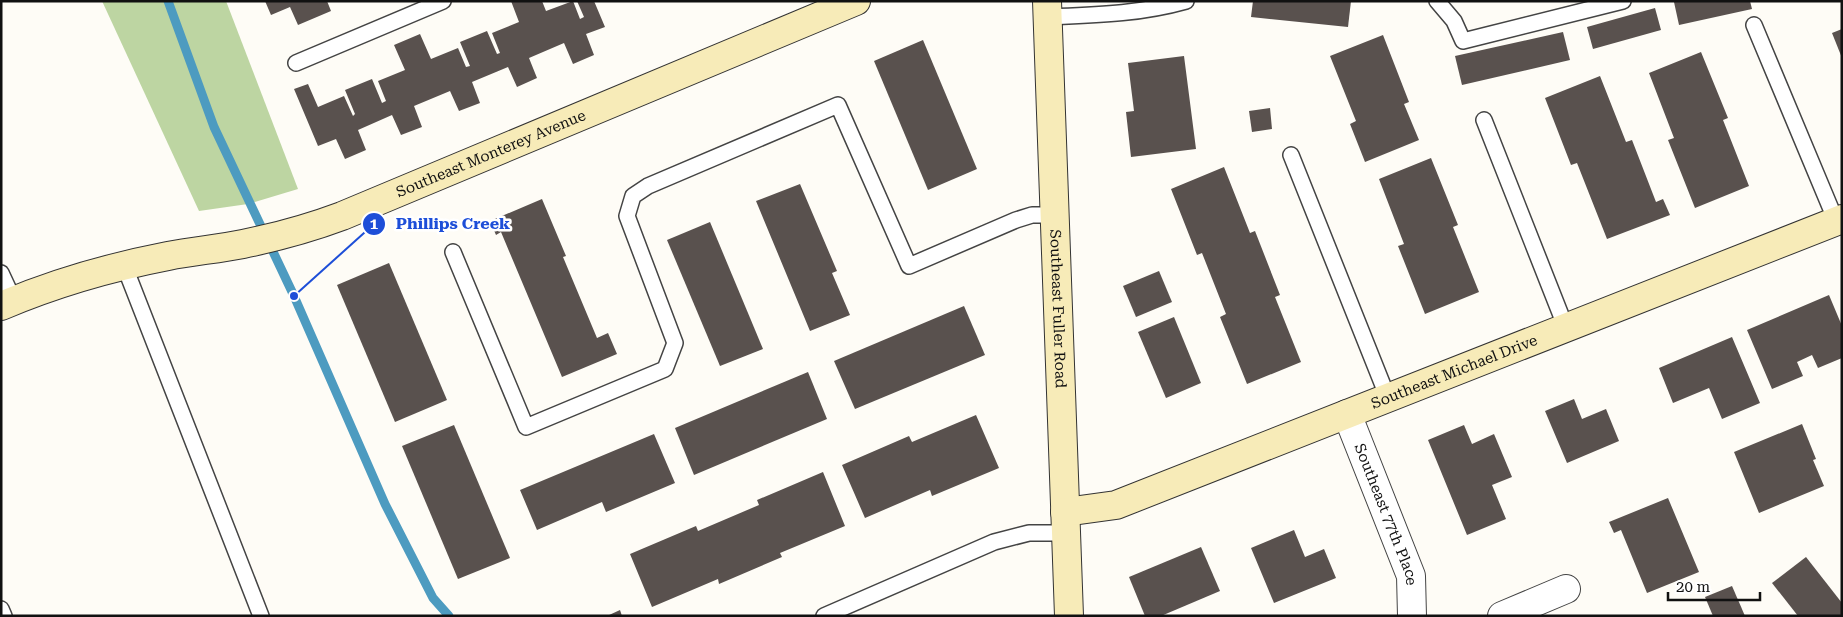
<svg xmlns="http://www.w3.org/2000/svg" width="1843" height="617" font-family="'Roboto Serif',serif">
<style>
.forest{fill:#bdd5a2}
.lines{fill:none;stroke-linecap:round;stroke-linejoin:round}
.stream{stroke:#4d9bc0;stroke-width:9}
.building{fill:#59514e}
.lane-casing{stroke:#444;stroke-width:18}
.street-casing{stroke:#444;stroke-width:30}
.secondary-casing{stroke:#333;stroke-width:30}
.lane{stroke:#fff;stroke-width:15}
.street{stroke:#fff;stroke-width:28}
.secondary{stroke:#f7ebb8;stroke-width:28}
.labels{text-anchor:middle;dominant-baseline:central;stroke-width:5;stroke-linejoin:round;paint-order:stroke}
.street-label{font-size:15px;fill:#111;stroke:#fff}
.leader{fill:none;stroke:#1d4ed8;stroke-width:2}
.callout-dot{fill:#1d4ed8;stroke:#fff;stroke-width:2}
.mark-label{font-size:15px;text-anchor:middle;font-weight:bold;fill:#fff}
.callout-label{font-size:16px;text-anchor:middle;font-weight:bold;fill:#1d4ed8;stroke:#fff;stroke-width:5;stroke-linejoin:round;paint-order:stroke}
</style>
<rect width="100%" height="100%" fill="#fefcf6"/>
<path class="forest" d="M102 1H226L298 189 248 204 199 211Z"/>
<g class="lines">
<path class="stream" d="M168 1 214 127 294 296 385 504 433 598 449 616"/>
</g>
<g class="building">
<path d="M265 1H327L331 11 298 25 290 7 271 15Z"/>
<path d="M511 1H542L546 11 573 1 580 19 584 17 577 1H594L605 27 586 34 594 55 573 64 564 43 529 58 537 78 517 87 508 67 472 82 480 103 459 111 450 91 414 106 422 127 401 135 392 115 358 130 366 150 345 159 336 139 318 146 294 89 308 84 318 107 344 96 353 116 355 114 345 90 372 79 382 103 386 101 378 81 405 70 394 45 420 34 431 59 458 48 466 67 470 66 460 42 487 31 497 54 500 53 492 33 519 22Z"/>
<path d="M1253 1H1351L1348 27 1251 17Z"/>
<path d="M1750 1 1752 9 1679 25 1674 2Z"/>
<path d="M1655 8 1661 30 1593 49 1587 27Z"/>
<path d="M1842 29V58L1832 33Z"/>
<path d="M1563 32 1570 60 1462 85 1455 56Z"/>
<path d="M1383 35 1409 102 1404 104 1419 140 1365 162 1350 124 1356 121 1330 56Z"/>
<path d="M923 40 977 169 928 190 874 61Z"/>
<path d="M1701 52 1728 118 1723 120 1749 186 1695 208 1668 140 1674 138 1649 73Z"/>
<path d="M1184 56 1196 149 1131 157 1126 112 1134 111 1128 63Z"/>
<path d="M1600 76 1626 142 1632 140 1656 202 1663 199 1670 215 1607 239 1577 163 1571 165 1545 98Z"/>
<path d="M1270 108 1272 129 1252 132 1249 111Z"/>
<path d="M1431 158 1458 225 1453 227 1479 292 1425 314 1398 246 1404 244 1379 179Z"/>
<path d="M1224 167 1250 233 1255 231 1280 295 1275 297 1301 362 1247 384 1220 317 1226 314 1202 253 1197 255 1171 189Z"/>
<path d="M800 184 837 271 832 273 850 315 810 331 756 201Z"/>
<path d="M542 199 566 256 563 257 597 338 608 333 617 354 562 377 501 232 496 235 490 221Z"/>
<path d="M710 222 763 349 720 366 667 240Z"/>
<path d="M389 263 447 400 395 422 337 285Z"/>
<path d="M1159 271 1172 302 1136 317 1123 286Z"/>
<path d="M1829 295 1842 326V358L1818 368 1812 355 1797 362 1803 376 1772 389 1747 330Z"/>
<path d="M964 306 985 355 855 409 834 361Z"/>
<path d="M1174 317 1201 383 1166 398 1138 332Z"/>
<path d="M1732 337 1760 403 1722 419 1709 388 1673 403 1659 368Z"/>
<path d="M808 372 827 419 694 475 675 428Z"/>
<path d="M1574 399 1582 419 1606 409 1619 441 1567 463 1545 411Z"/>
<path d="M976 415 999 468 932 496 930 490 865 518 842 465 909 436 912 442Z"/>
<path d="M1802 424 1816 459 1813 460 1824 486 1759 513 1734 452Z"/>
<path d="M454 425 510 558 458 579 402 446Z"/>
<path d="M1464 425 1472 444 1494 434 1512 477 1492 485 1506 519 1467 535 1428 440Z"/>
<path d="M654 434 675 483 606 512 602 502 537 530 520 490Z"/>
<path d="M823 472 845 526 780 553 782 557 719 584 718 579 652 607 630 554 696 526 698 531 759 505 757 500Z"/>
<path d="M1668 498 1699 572 1647 593 1621 530 1614 533 1609 522Z"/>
<path d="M1294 530 1305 557 1324 549 1336 578 1274 603 1251 548Z"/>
<path d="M1201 547 1220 591 1161 616H1145L1129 577Z"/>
<path d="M1806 557 1842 603V616H1798L1772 583Z"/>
<path d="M1732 586 1745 616H1713L1705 597Z"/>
<path d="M620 610 622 616H607Z"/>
</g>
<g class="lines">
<g class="lane-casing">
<g id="lane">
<path d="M1437 1 1454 21 1463 41 1623 1"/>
<path d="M1048 17C1095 15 1140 14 1186 1"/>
<path d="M1754 25 1836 221"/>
<path d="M296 63 443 1"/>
<path d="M1484 120 1566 328"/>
<path d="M1291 155 1388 398"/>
<path d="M453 252 526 427 665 369 675 343 627 216 633 196 648 186 838 105 909 266 1016 220 1032 215H1055"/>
<path d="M124 265 261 616"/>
<path d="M1 273 14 301"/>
<path d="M1 609 4 616"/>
<path d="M824 616 994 542 1029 533H1066"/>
</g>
</g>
<g class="street-casing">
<g id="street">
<path id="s1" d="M1347 414 1411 576 1412 616"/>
<path d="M1502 616 1566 589"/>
</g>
</g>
<g class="secondary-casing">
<g id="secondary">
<path id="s2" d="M1047 1 1069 616"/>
<path id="s3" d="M1 306C55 283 111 267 168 256 193 251 218 249 243 244 277 237 310 228 342 216L856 1"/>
<path id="s4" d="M1065 512 1116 505 1842 219"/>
</g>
</g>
<use href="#lane" class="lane"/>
<use href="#street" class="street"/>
<use href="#secondary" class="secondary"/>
</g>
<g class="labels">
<g class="street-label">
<text stroke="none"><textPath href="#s3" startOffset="515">Southeast Monterey Avenue</textPath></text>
<text stroke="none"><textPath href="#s2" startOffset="308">Southeast Fuller Road</textPath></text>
<text stroke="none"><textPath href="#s4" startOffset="415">Southeast Michael Drive</textPath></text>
<text stroke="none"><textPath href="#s1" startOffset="108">Southeast 77th Place</textPath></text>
</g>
</g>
<path class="leader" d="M294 296L374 224"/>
<g class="callout-dot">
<circle cx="294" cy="296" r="5"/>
<circle cx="374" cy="224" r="12"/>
</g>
<g class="mark-label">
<text x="374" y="229">1</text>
</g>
<g class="callout-label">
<text x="453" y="229">Phillips Creek</text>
</g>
<rect width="1843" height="617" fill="none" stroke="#111111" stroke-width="5"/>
<path d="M1668 592v8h92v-8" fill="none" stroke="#111111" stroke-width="2.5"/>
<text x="1676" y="592" font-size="15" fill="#111111" stroke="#ffffff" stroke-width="4" paint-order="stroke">20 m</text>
</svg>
